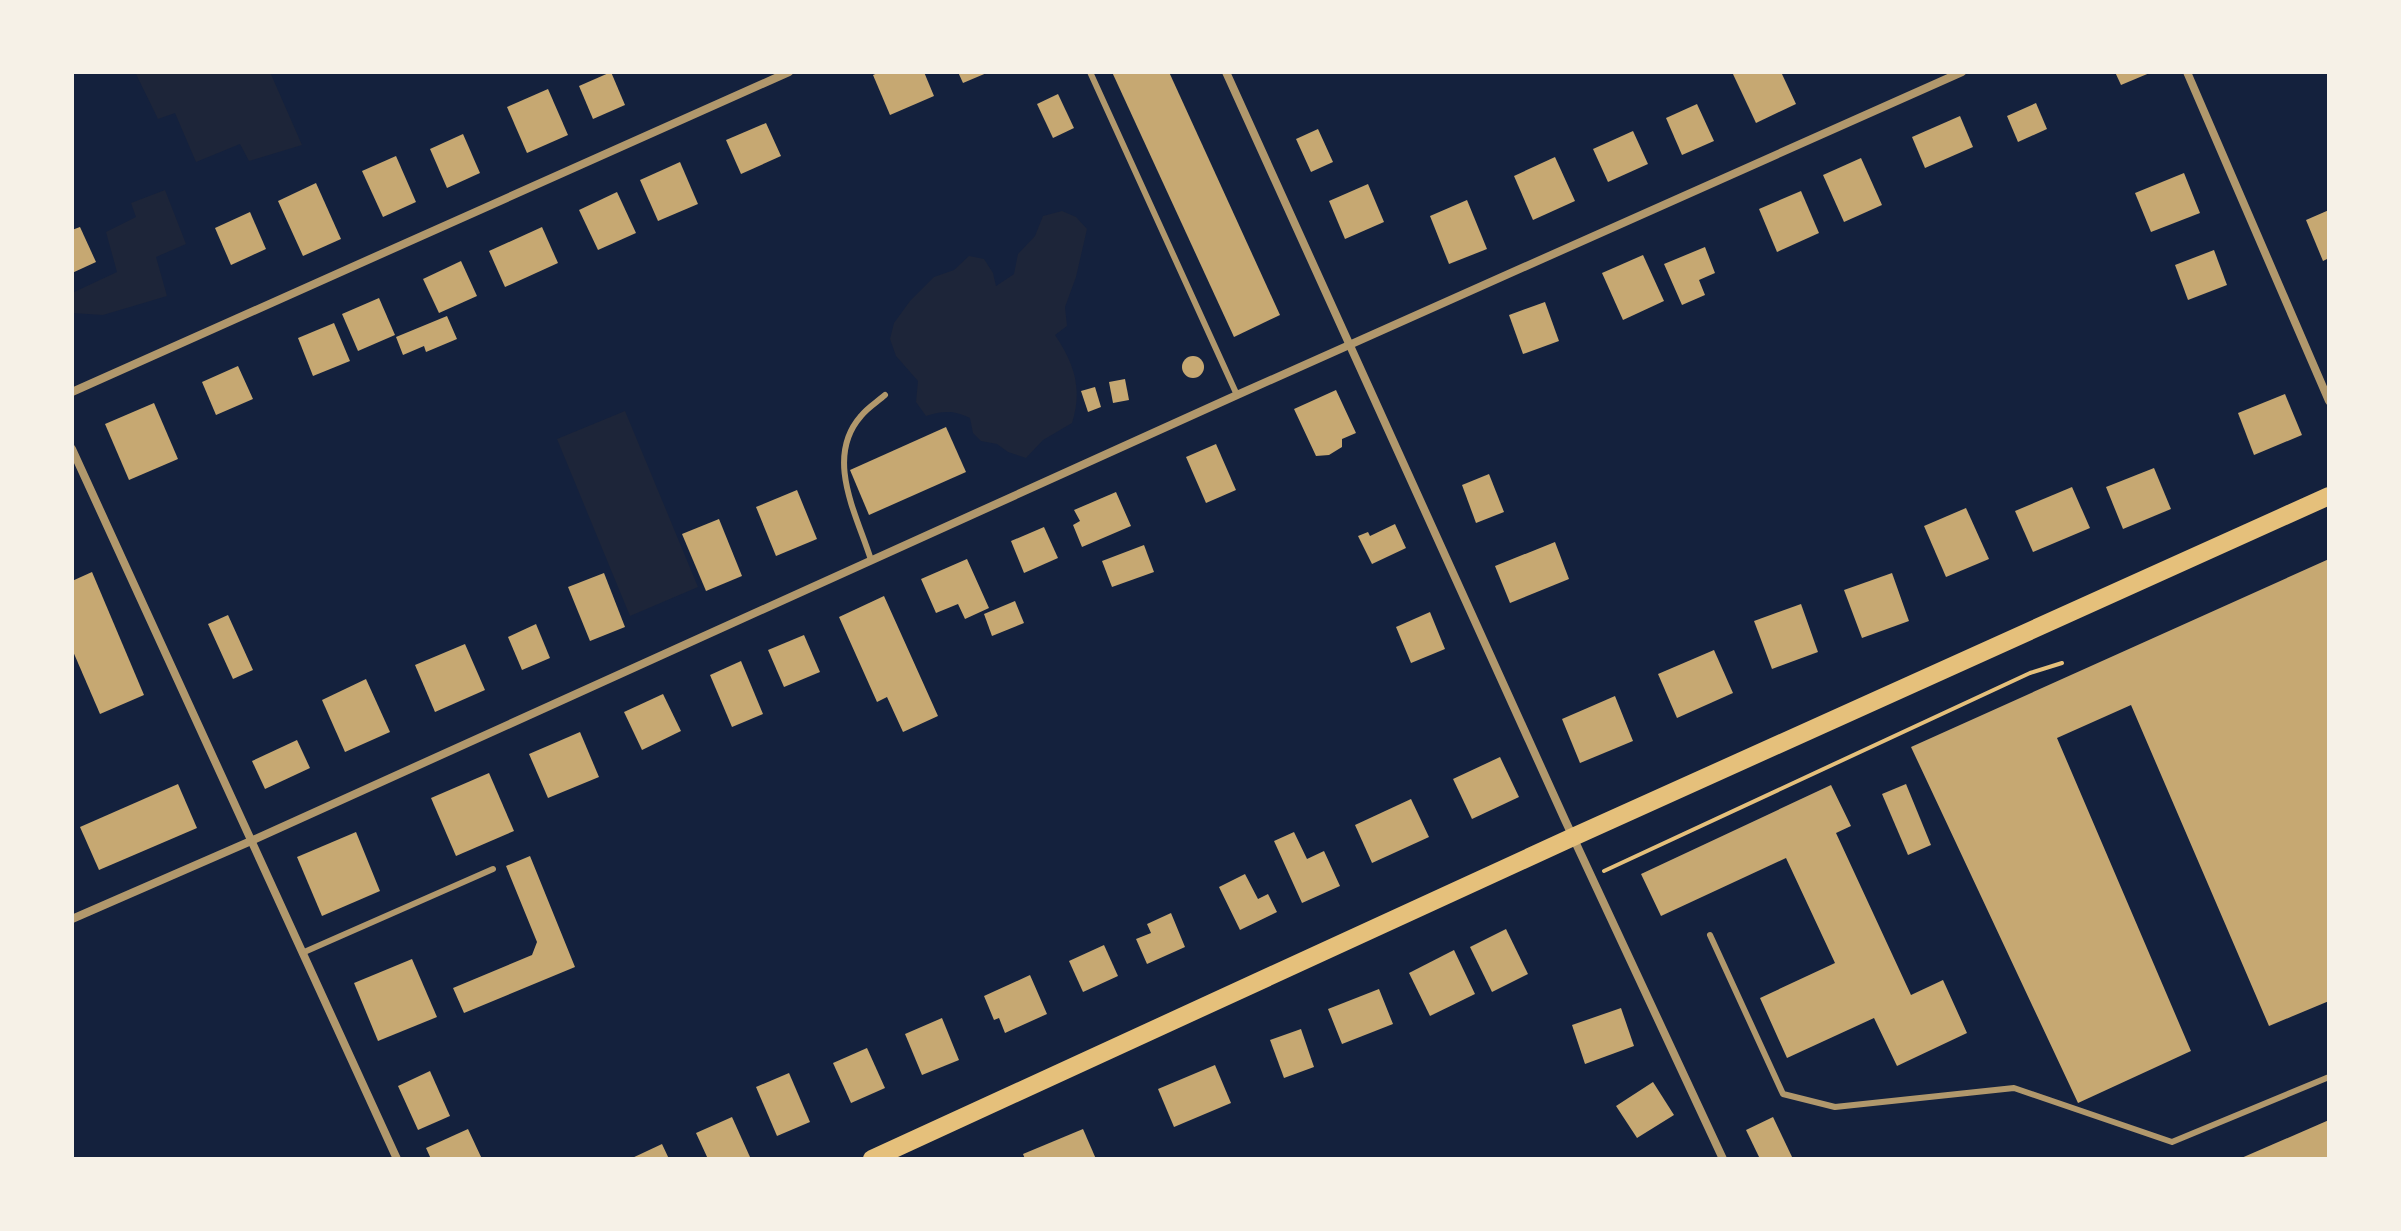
<svg xmlns="http://www.w3.org/2000/svg" width="2401" height="1231" font-family="Montserrat,sans-serif">
<style>
.green{fill:#1d2539}
.building{fill:#c6a872}
.lines{fill:none;stroke-linecap:round;stroke-linejoin:round}
.path{stroke:#e5c07b;stroke-width:4}
.service{stroke:#b1986c;stroke-width:6}
.minor{stroke:#b1986c;stroke-width:8}
.primary{stroke:#e5c07b;stroke-width:18}
</style>
<rect width="100%" height="100%" fill="#14213d"/>
<g class="green">
<path d="M135 72H270L302 145 249 161 240 144 196 162 175 113 158 119Z"/>
<path d="M165 190 186 244 156 257 167 296 103 315 72 313V293L117 272 106 232 136 217 131 203Z"/>
<path d="M1062 211 1076 217 1087 229 1076 277 1065 307 1067 326 1055 335C1074 363 1083 389 1072 423L1043 440 1026 458 1008 452 997 444 981 441 973 433 970 418C953 410 943 411 926 416L916 402 918 381 896 356 890 339 894 323 910 301 934 277 954 270 969 256 984 259 993 273 996 286 1014 274 1018 254 1035 236 1043 216Z"/>
<path d="M625 411 698 587 630 616 557 439Z"/>
</g>
<g class="building">
<path d="M611 72 625 105 593 119 579 86Z"/>
<path d="M880 72H924L934 96 890 115 873 75Z"/>
<path d="M958 72H989L963 83Z"/>
<path d="M1112 72H1169L1280 315 1234 337Z"/>
<path d="M1732 72H1781L1796 104 1756 123Z"/>
<path d="M2115 72H2152L2121 85Z"/>
<path d="M548 89 568 135 527 153 507 107Z"/>
<path d="M1058 94 1074 128 1053 138 1037 104Z"/>
<path d="M2036 103 2047 129 2018 142 2007 116Z"/>
<path d="M1697 104 1714 141 1682 155 1666 118Z"/>
<path d="M1960 116 1973 147 1925 168 1912 137Z"/>
<path d="M766 123 781 156 741 174 726 140Z"/>
<path d="M1318 129 1333 162 1311 172 1296 139Z"/>
<path d="M1633 131 1648 164 1608 182 1593 149Z"/>
<path d="M463 134 480 173 447 188 430 149Z"/>
<path d="M396 156 416 202 383 217 362 171Z"/>
<path d="M1555 157 1575 201 1533 220 1514 176Z"/>
<path d="M1861 158 1882 205 1844 222 1823 175Z"/>
<path d="M680 162 698 204 658 221 640 180Z"/>
<path d="M2184 173 2200 213 2151 232 2135 193Z"/>
<path d="M316 183 341 239 303 256 278 201Z"/>
<path d="M1368 184 1384 222 1345 239 1329 201Z"/>
<path d="M1801 191 1819 233 1777 252 1759 209Z"/>
<path d="M617 192 636 233 598 250 579 210Z"/>
<path d="M1467 200 1487 249 1449 264 1430 216Z"/>
<path d="M2329 210V258L2323 261 2306 220Z"/>
<path d="M250 212 266 249 231 265 215 228Z"/>
<path d="M80 227 96 262 72 273V230Z"/>
<path d="M542 227 558 263 505 287 489 251Z"/>
<path d="M1705 247 1715 273 1699 280 1705 295 1682 305 1664 264Z"/>
<path d="M2214 250 2227 285 2188 300 2175 265Z"/>
<path d="M1643 255 1664 301 1623 320 1602 273Z"/>
<path d="M461 261 477 296 439 313 423 279Z"/>
<path d="M379 298 395 335 358 351 342 314Z"/>
<path d="M1545 302 1559 341 1523 354 1509 315Z"/>
<path d="M447 316 457 339 426 352 424 346 403 355 396 337Z"/>
<path d="M334 323 350 361 313 376 298 338Z"/>
<circle cx="1193" cy="367" r="11"/>
<path d="M238 366 253 399 216 415 202 382Z"/>
<path d="M1125 379 1129 400 1113 403 1109 382Z"/>
<path d="M1095 387 1101 407 1088 412 1081 391Z"/>
<path d="M1336 390 1356 433 1342 439V447L1329 455 1316 456 1294 409Z"/>
<path d="M2285 394 2302 435 2254 455 2238 413Z"/>
<path d="M154 403 178 459 129 480 105 424Z"/>
<path d="M946 427 966 472 869 515 850 470Z"/>
<path d="M1216 444 1236 490 1206 503 1186 457Z"/>
<path d="M2154 468 2171 509 2123 529 2106 487Z"/>
<path d="M1489 474 1504 512 1476 523 1462 485Z"/>
<path d="M2072 487 2090 528 2033 552 2015 511Z"/>
<path d="M797 490 817 539 776 556 756 507Z"/>
<path d="M1116 492 1131 526 1082 547 1073 525 1080 521 1074 510Z"/>
<path d="M1966 508 1989 559 1946 577 1924 526Z"/>
<path d="M719 519 742 576 706 591 682 534Z"/>
<path d="M1395 524 1406 548 1372 564 1358 536 1368 532 1370 536Z"/>
<path d="M1044 527 1058 558 1024 573 1011 541Z"/>
<path d="M1555 542 1569 579 1510 603 1495 566Z"/>
<path d="M1144 545 1154 572 1112 587 1102 561Z"/>
<path d="M967 559 989 608 965 619 958 604 936 613 921 579Z"/>
<path d="M2329 559V1001L2269 1026 2131 705 2057 738 2191 1051 2078 1103 1911 747Z"/>
<path d="M92 572 144 695 100 714 72 649V581Z"/>
<path d="M604 573 625 627 590 641 568 587Z"/>
<path d="M1892 573 1909 621 1862 638 1844 590Z"/>
<path d="M884 596 938 716 903 732 887 697 877 702 839 617Z"/>
<path d="M1015 601 1024 623 992 636 984 614Z"/>
<path d="M1801 604 1818 652 1772 669 1754 621Z"/>
<path d="M1430 612 1445 649 1411 663 1396 627Z"/>
<path d="M228 615 253 670 233 679 208 624Z"/>
<path d="M536 624 550 658 522 670 508 637Z"/>
<path d="M804 635 820 672 784 687 768 650Z"/>
<path d="M465 644 485 690 435 712 415 665Z"/>
<path d="M1714 650 1733 693 1677 718 1658 674Z"/>
<path d="M741 661 763 714 732 727 710 675Z"/>
<path d="M366 679 390 732 345 752 322 700Z"/>
<path d="M663 694 681 731 642 750 624 712Z"/>
<path d="M1615 696 1633 741 1580 763 1562 719Z"/>
<path d="M580 732 599 777 548 798 529 754Z"/>
<path d="M297 740 310 768 265 789 252 761Z"/>
<path d="M1500 757 1519 797 1472 819 1453 779Z"/>
<path d="M489 773 514 831 456 856 431 798Z"/>
<path d="M178 784 197 828 99 870 80 827Z"/>
<path d="M1906 784 1931 845 1908 855 1882 794Z"/>
<path d="M1831 785 1851 826 1836 833 1911 995 1943 980 1967 1033 1897 1066 1874 1018 1787 1058 1760 998 1835 963 1786 858 1661 916 1641 874Z"/>
<path d="M1411 799 1429 837 1372 863 1355 825Z"/>
<path d="M356 832 380 891 322 916 297 857Z"/>
<path d="M1294 832 1307 859 1324 851 1340 886 1302 903 1274 841Z"/>
<path d="M530 856 575 967 464 1013 453 988 532 955 537 942 506 866Z"/>
<path d="M1245 874 1258 899 1268 894 1277 912 1240 930 1219 887Z"/>
<path d="M1171 913 1185 947 1147 964 1136 939 1151 933 1147 924Z"/>
<path d="M1506 929 1528 974 1492 992 1470 947Z"/>
<path d="M1104 945 1118 976 1083 992 1069 961Z"/>
<path d="M1454 950 1475 994 1430 1016 1409 973Z"/>
<path d="M412 959 437 1017 378 1041 354 983Z"/>
<path d="M1030 975 1047 1014 1005 1033 999 1018 994 1020 984 996Z"/>
<path d="M1379 989 1393 1024 1342 1044 1328 1009Z"/>
<path d="M1621 1008 1634 1046 1585 1064 1572 1025Z"/>
<path d="M942 1018 959 1060 922 1075 905 1034Z"/>
<path d="M1301 1029 1314 1067 1284 1078 1270 1040Z"/>
<path d="M867 1048 885 1088 851 1103 833 1063Z"/>
<path d="M1215 1065 1231 1103 1174 1127 1158 1089Z"/>
<path d="M430 1071 450 1116 418 1130 398 1086Z"/>
<path d="M789 1073 810 1122 777 1136 756 1087Z"/>
<path d="M1653 1082 1674 1115 1637 1138 1616 1106Z"/>
<path d="M732 1117 750 1157 746 1159H708L696 1133Z"/>
<path d="M1773 1117 1793 1159H1760L1746 1130Z"/>
<path d="M2329 1120V1159H2239Z"/>
<path d="M468 1129 482 1159H431L426 1148Z"/>
<path d="M1083 1129 1096 1159H1025L1023 1154Z"/>
<path d="M662 1144 669 1159H630Z"/>
</g>
<g class="lines">
<path class="path" d="M1604 871 2030 673 2062 663"/>
<g class="service">
<path d="M1090 72 1237 395"/>
<path d="M871 560C857 515 824 458 861 416 867 408 877 402 885 395"/>
<path d="M1710 935 1783 1094 1835 1107 2014 1088 2172 1142 2329 1077"/>
<path d="M302 953 493 869"/>
</g>
<g class="minor">
<path d="M1226 72 1565 820 1723 1159"/>
<path d="M2187 72 2329 401"/>
<path d="M72 392 789 72"/>
<path d="M72 449 397 1159"/>
<path d="M72 919 251 841 1237 395 1962 72"/>
</g>
<path class="primary" d="M872 1159 1573 837 2329 496"/>
</g>
<rect width="2401" height="1231" fill="none" stroke="#f6f1e7" stroke-width="148"/>
</svg>
